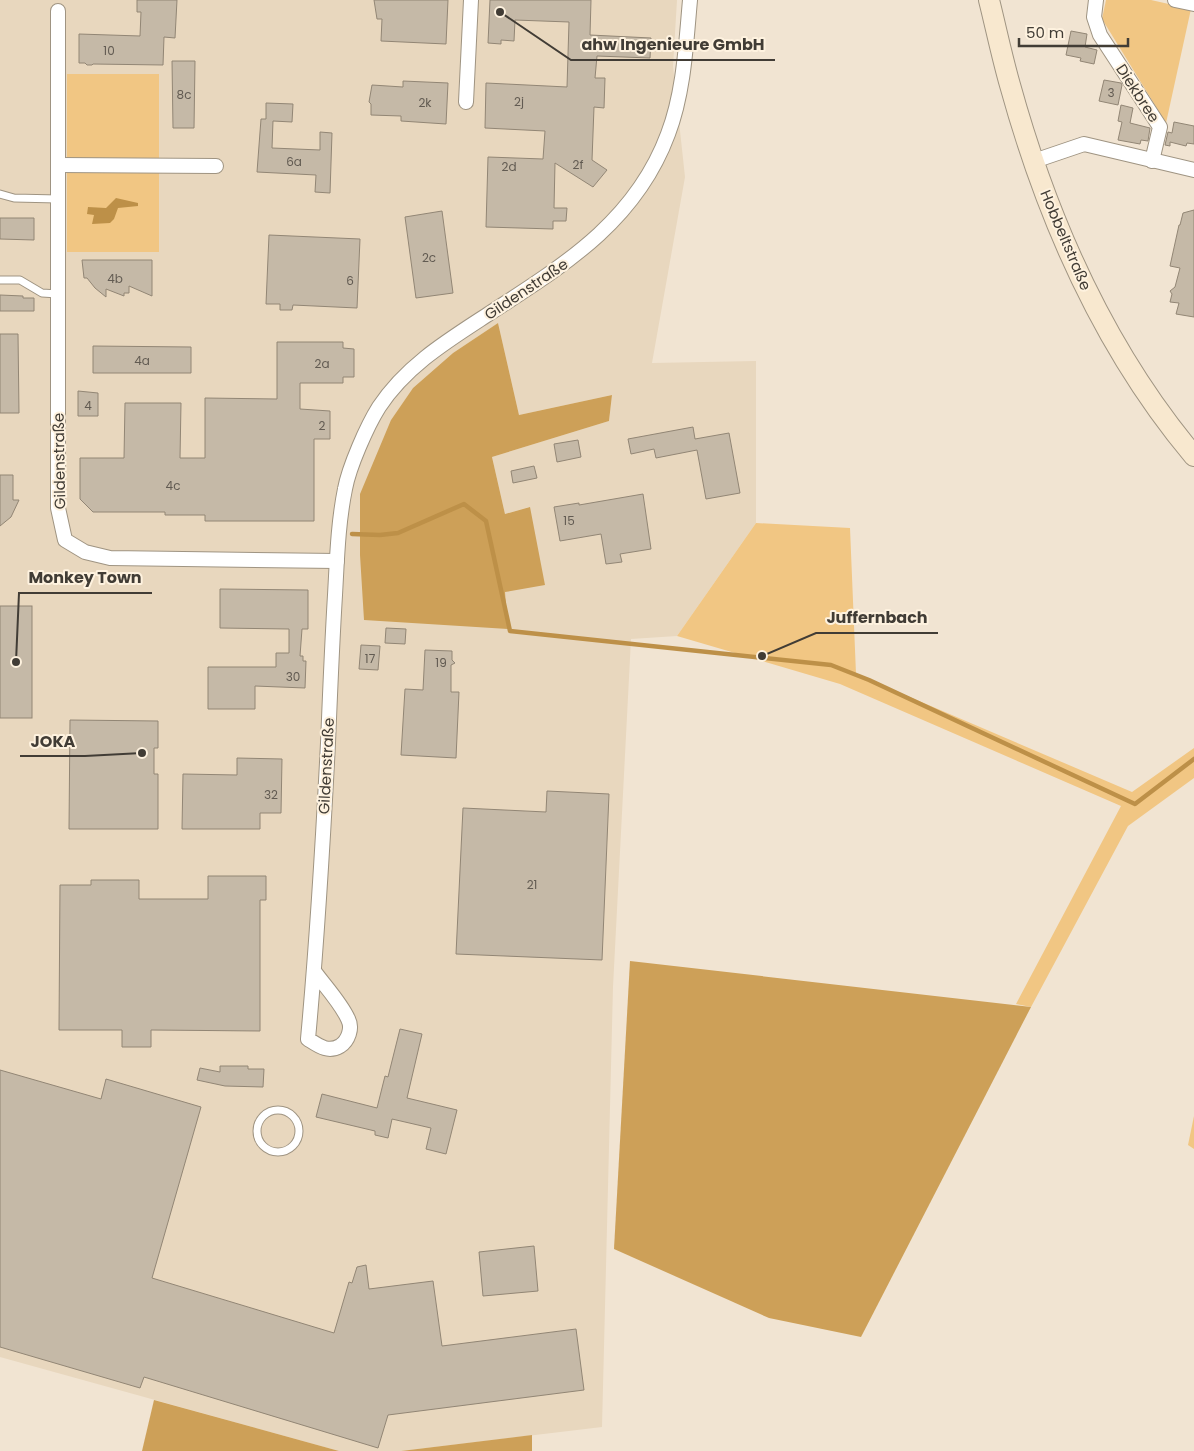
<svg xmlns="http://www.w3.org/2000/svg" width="1194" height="1451" font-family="Poppins,sans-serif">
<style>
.built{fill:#e8d7be;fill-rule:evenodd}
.green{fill:#f1c683}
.forest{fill:#cda058}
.water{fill:#bd9048}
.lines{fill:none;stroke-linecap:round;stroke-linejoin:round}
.stream{stroke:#bd9048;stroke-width:4.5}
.building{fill:#c5b9a7;stroke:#928675}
.lane-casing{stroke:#9f9482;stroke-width:9}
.street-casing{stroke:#9f9482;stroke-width:16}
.secondary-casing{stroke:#9f9482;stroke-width:22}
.lane{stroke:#fff;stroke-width:7}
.street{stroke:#fff;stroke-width:14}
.secondary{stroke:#f8e8cf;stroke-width:20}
.labels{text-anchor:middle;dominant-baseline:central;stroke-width:4;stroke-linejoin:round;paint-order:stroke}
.number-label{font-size:12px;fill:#625b52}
.street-label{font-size:15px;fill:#413c35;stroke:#fef2df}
.leader{fill:none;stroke:#413c35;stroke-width:2}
.callout-dot{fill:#413c35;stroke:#fef2df;stroke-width:2}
.callout-label{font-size:16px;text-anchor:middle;font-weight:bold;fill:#413c35;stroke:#fef2df;stroke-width:4;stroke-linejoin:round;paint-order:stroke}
</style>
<rect width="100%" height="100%" fill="#f1e4d2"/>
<path class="built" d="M0 0H677L673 66 685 177 652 363 756 361V523L677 636 631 639 613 987 602 1427 401 1451H339L0 1357ZM498 323 519 415 612 395 609 421 492 457 505 514 529 507 505 592 508 628 391 420 413 388 453 353Z"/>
<g class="green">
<path d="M1106 0H1151L1191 9 1166 123 1102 19Z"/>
<rect x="67" y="74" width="92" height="178"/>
<path d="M756 523 850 528 856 674 1132 792 1194 748V778L1128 826 1031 1007 1016 1004 1121 806 840 684 677 636Z"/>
<path d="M1194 1116V1149L1188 1145Z"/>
</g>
<g class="forest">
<path d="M498 323 519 415 612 395 609 421 492 457 505 514 530 507 545 585 505 592 508 629 364 620 360 555V494L391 420 413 388 453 353Z"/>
<path d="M630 961 1031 1007 861 1337 769 1318 614 1249Z"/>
<path d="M154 1400 339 1451H142Z"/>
<path d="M532 1435V1451H401Z"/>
</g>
<path class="water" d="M116 198 138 203V206L118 208 114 219 110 223 92 224 94 215 87 214 88 207 106 208Z"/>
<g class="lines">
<path class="stream" d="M352 534 380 535 398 533 464 504 486 521 510 631 831 665 869 680 1135 804 1194 759"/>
</g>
<g class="building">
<path d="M137 0H177L175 38 164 37 163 65 93 64 92 65H87L85 63H79V34L140 36 141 12H137Z"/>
<path d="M374 0H448L446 44 381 41 382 19H377Z"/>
<path d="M490 0H591L590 35 651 38 650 58 597 56 595 78H605L604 108 594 107 592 160 607 170 593 187 555 163 554 208H567L566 221H553V229L486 227 488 157 543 159 545 131 485 128 486 83 567 87 569 22 515 20 514 41 501 40V44L488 43Z"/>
<path d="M1071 31 1087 34 1085 47 1097 50 1094 64 1080 61 1081 58 1066 55Z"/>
<path d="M172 61H195L194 128H173Z"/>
<path d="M1104 80 1121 83 1122 85 1118 105 1099 101Z"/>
<path d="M403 81 448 83 446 124 401 121V116L371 115V104L369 102 372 85 403 87Z"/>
<path d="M266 103 293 104 292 122 273 121 272 148 320 150V132L332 133 330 193 315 192 316 175 257 172 261 119H266Z"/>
<path d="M1121 105 1133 108 1130 123 1150 128 1148 141 1141 140 1140 144 1118 140 1122 122 1118 121Z"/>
<path d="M1174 122 1194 126V144L1187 143 1186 146 1170 142V146L1165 145 1168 132 1172 133Z"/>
<path d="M1194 210V317L1176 314 1179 303 1170 302 1172 294 1170 291 1175 287 1180 268 1170 266 1179 225H1180L1183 213Z"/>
<path d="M442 211 453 293 416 298 405 217Z"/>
<path d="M0 218H34V240L0 239Z"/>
<path d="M269 235 360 239 357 308 293 305 292 310H280V304H266Z"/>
<path d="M82 260H152V296L129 286V293H124V296L106 289V297L95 288 87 278H84Z"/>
<path d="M0 295 23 296V298H34V311H0Z"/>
<path d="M0 334H18L19 413H0Z"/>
<path d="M277 342H343V348L354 349V377H343V383H300V409L330 411V439H314V521H205V515H165V512H93L80 499V458H124L125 403H181L180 458H205V398L277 399Z"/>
<path d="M93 346 191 347V373H93Z"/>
<path d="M78 391 98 393V416H78Z"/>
<path d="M693 427 695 439 729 433 740 493 706 499 697 450 656 458 654 449 631 454 628 439Z"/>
<path d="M578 440 581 457 557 462 554 444Z"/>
<path d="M534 466 537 478 513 483 511 471Z"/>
<path d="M0 475H13V500H19L11 517 0 526Z"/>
<path d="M643 494 651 549 620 554 622 562 606 564 601 534 560 541 554 507 579 503V505Z"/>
<path d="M220 589 308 590V629H302L300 656H303V661H306L305 688 255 686V709H208V667H276V653H289V629L220 628Z"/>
<rect x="0" y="606" width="32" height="112"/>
<path d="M386 628 406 629 405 644 385 643Z"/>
<path d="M361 645 380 646 378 670 359 669Z"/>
<path d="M425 650 452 651V660L455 663 451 665V692H459L456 758 401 755 405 689 423 690Z"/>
<path d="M70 720 158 721V748H154V774H158V829H69Z"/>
<path d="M237 758 282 759 281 813H260V829H182L183 774 237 775Z"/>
<path d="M547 791 609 794 602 960 456 954 463 808 546 812Z"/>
<path d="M208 876H266V900H260V1031L151 1030V1047H122V1030H59L60 885H91V880H139V899H208Z"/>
<path d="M400 1029 422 1034 407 1098 457 1110 446 1154 426 1149 431 1128 392 1119 388 1138 375 1135V1131L316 1117 322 1094 377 1108 385 1076 388 1077Z"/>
<path d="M220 1066H248V1069H264L263 1087 225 1086 197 1080 200 1068 220 1072Z"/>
<path d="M0 1070 101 1099 106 1079 201 1107 152 1278 334 1333 349 1282 352 1283 357 1267 366 1265 369 1289 433 1281 442 1346 576 1329 584 1390 388 1415 378 1448 144 1377 140 1388 0 1347Z"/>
<path d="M534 1246 538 1291 483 1296 479 1252Z"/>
</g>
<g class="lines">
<g class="lane-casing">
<g id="lane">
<path d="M0 194 14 198 58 199"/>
<path d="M0 280H20L42 293 58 294"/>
<circle cx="278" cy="1131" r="21"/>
</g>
</g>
<g class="street-casing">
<g id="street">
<path d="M1096 0 1094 17 1100 35 1160 127 1152 161"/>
<path d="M1175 0 1194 4"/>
<path d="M58 11V508L65 540 85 552 110 558 337 561"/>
<path d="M466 102 471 0"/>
<path d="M1034 161 1084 144 1194 170"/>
<path d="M59 165 216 166"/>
<path d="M314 971C324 985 341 1003 348 1019 353 1028 348 1041 340 1046 328 1053 319 1046 308 1039 317 941 323 842 328 743 330 694 332 644 335 595 337 560 338 523 345 489 349 467 367 426 379 407 406 366 447 341 487 315 562 266 635 223 668 134 684 92 686 44 690 0"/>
</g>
</g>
<g class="secondary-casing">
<path id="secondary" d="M989 0C996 28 1002 57 1010 85 1047 219 1104 349 1194 456"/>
</g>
<use href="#lane" class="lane"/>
<use href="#street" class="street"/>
<use href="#secondary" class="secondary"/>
</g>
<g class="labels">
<g class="number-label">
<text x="109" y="50">10</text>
<text x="1111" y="92">3</text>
<text x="184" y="94">8c</text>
<text x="519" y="101">2j</text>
<text x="425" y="102">2k</text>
<text x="294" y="161">6a</text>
<text x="578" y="164">2f</text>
<text x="509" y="166">2d</text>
<text x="429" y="257">2c</text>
<text x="115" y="278">4b</text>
<text x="350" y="280">6</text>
<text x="142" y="360">4a</text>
<text x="322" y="363">2a</text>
<text x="88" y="405">4</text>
<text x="322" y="425">2</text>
<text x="173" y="485">4c</text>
<text x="569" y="520">15</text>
<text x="370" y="658">17</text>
<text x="441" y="662">19</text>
<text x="293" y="676">30</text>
<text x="271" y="794">32</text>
<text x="532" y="884">21</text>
</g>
<g class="street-label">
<text transform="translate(1138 93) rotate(57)">Diekbree</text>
<text transform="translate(1066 240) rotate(67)">Hobbeltstraße</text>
<text transform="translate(526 289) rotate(-34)">Gildenstraße</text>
<text transform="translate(59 461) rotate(-91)">Gildenstraße</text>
<text transform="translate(326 766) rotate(-87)">Gildenstraße</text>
</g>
</g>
<path class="leader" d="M500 12L571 60H775M16 662L19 593H152M762 656L816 633H938M142 753L85 756H20"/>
<g class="callout-dot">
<circle cx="500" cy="12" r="5"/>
<circle cx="16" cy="662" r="5"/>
<circle cx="762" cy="656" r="5"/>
<circle cx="142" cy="753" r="5"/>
</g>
<g class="callout-label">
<text x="673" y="50">ahw Ingenieure GmbH</text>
<text x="85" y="583">Monkey Town</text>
<text x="877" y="623">Juffernbach</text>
<text x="53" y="747">JOKA</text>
</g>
<path d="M1019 38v8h109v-8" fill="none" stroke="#413c35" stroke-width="2.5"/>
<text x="1026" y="38" font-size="15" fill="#413c35" stroke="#fef2df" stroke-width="4" paint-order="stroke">50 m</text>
</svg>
